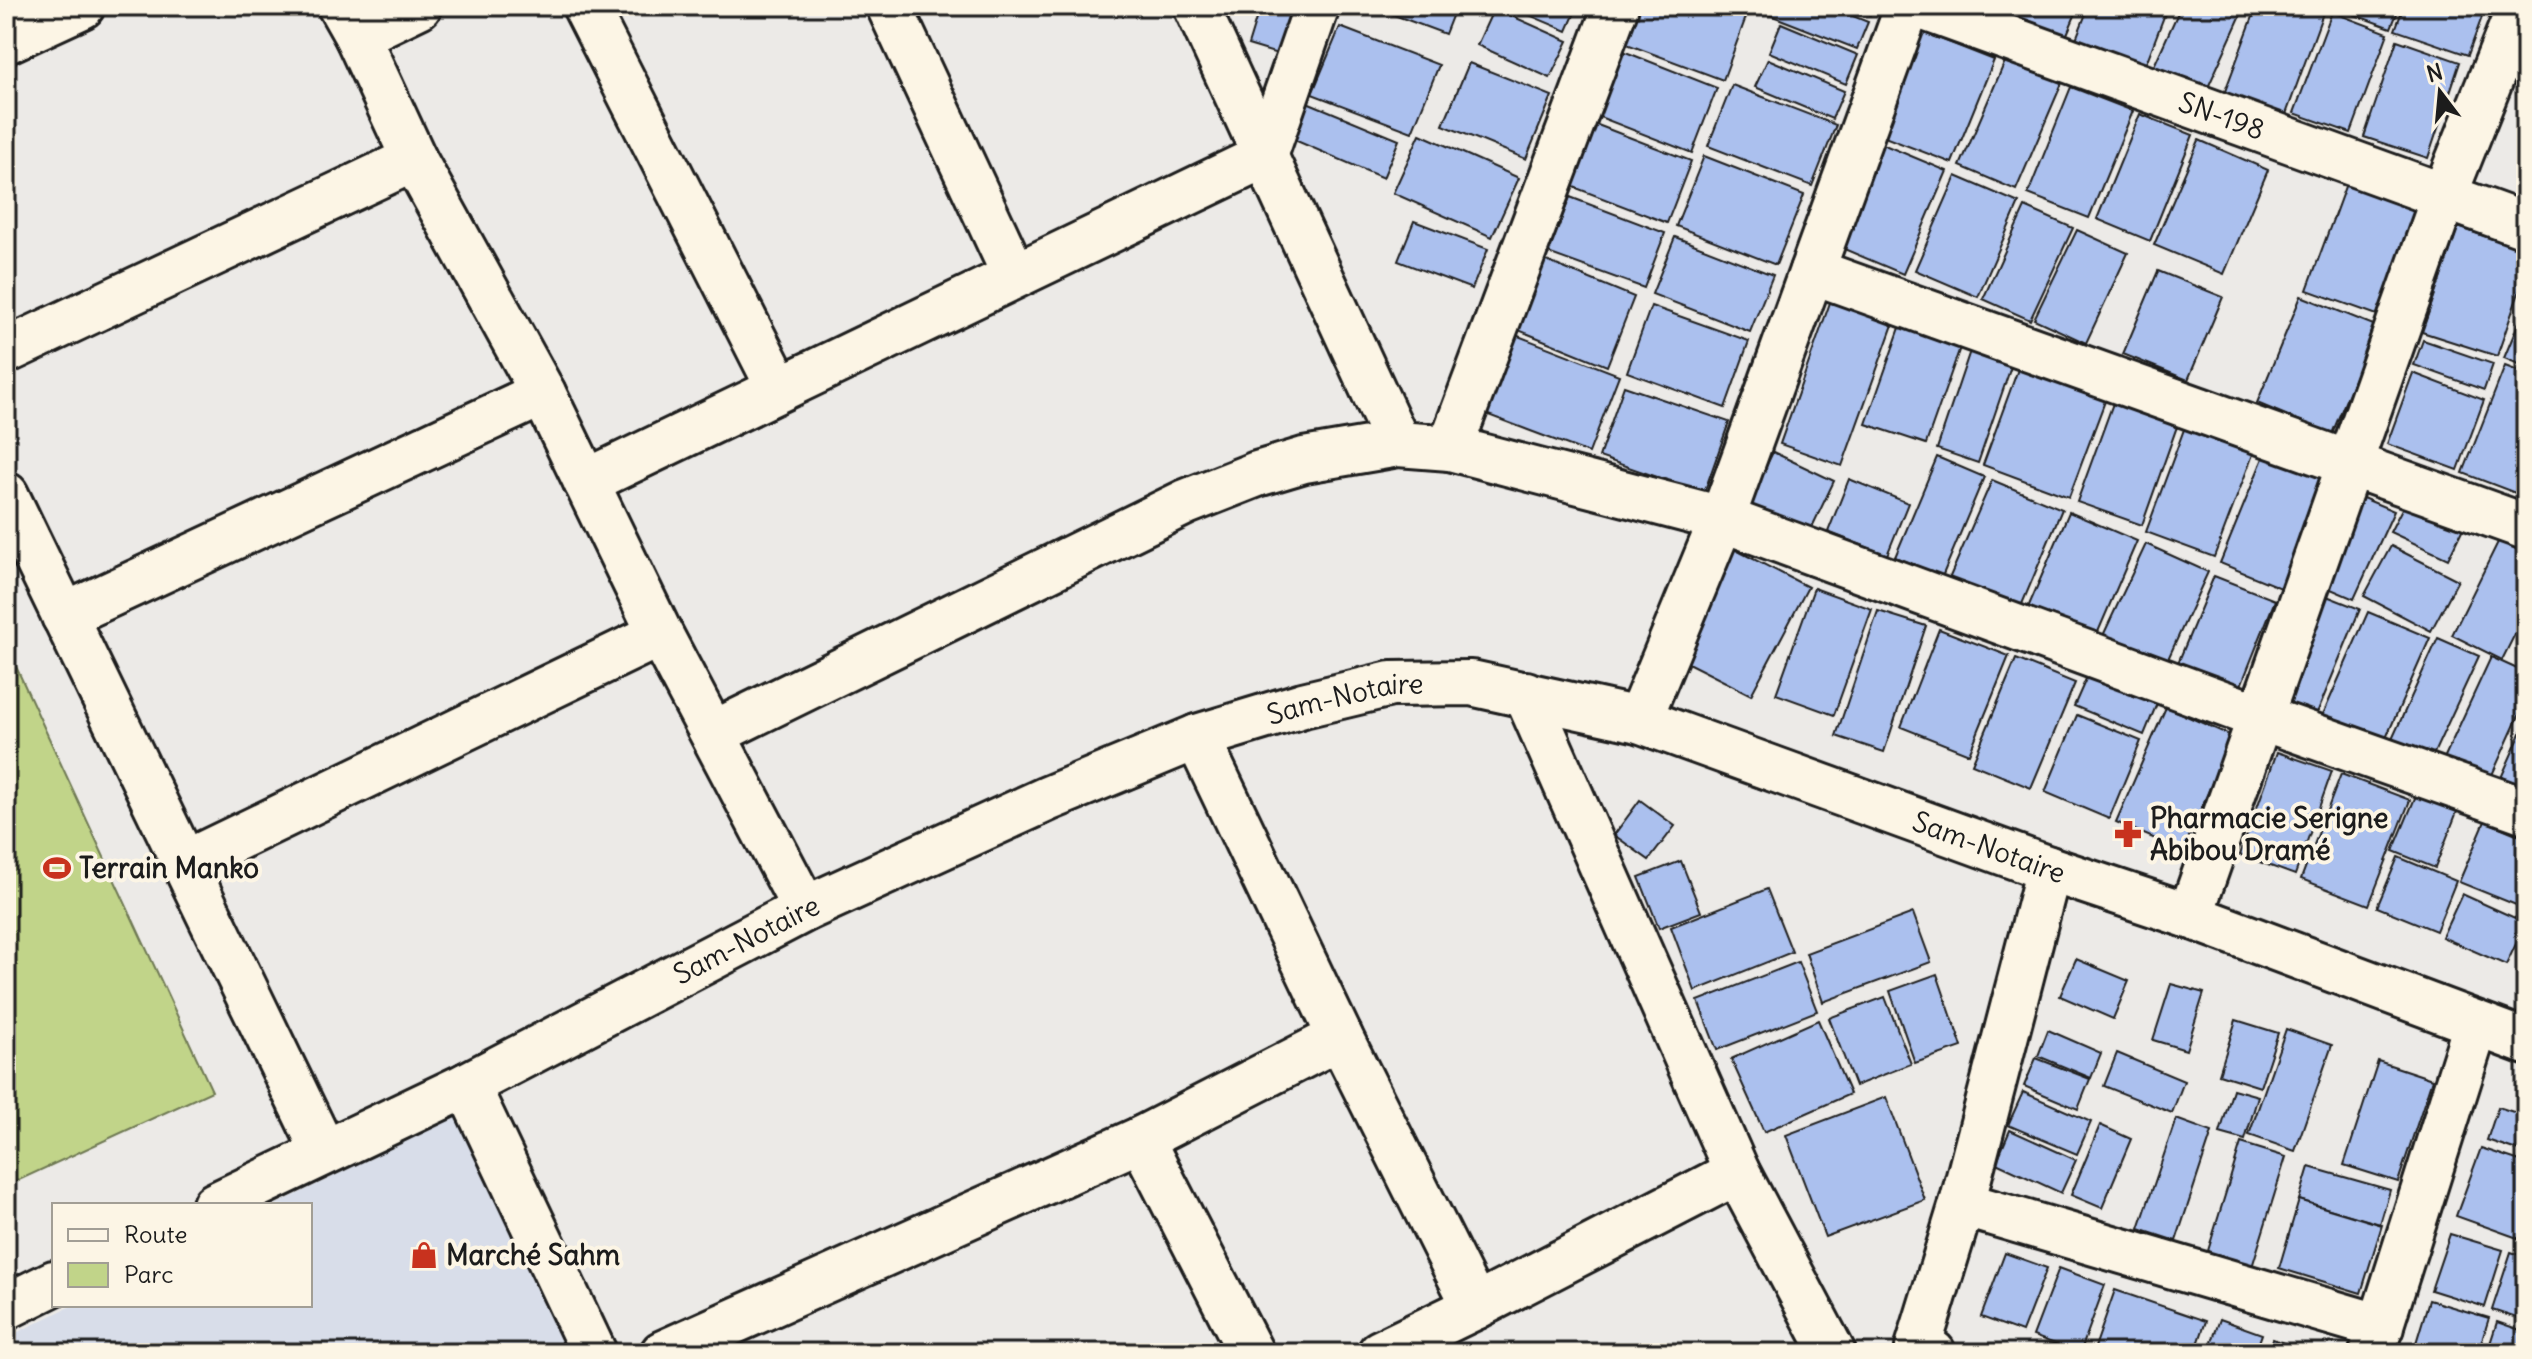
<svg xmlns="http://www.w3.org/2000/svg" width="2532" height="1359" font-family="Delius,sans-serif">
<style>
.built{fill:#d8dde9}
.green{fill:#c1d489;stroke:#6e7852;stroke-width:2}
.building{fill:#abc0ee;stroke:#1c1c1c;stroke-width:2}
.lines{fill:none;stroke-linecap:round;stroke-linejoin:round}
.street-casing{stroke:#1c1c1c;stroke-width:50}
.secondary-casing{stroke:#1c1c1c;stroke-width:50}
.street{stroke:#fcf5e5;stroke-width:44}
.secondary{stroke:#fcf5e5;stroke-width:44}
.labels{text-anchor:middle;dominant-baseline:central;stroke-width:8;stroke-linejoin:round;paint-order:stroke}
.street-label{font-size:28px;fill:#1c1c1c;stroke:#fcf5e5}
.poi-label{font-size:28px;font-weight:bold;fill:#1c1c1c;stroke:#fcf5e5;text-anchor:start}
</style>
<rect width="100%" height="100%" fill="#eceae7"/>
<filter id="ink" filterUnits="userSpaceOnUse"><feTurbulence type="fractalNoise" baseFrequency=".0125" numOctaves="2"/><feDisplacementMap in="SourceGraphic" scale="16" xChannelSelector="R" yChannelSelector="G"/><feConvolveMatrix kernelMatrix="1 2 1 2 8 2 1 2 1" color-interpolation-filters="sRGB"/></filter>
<g filter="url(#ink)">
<path class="built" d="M469 1110 585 1353H6V1338L73 1305H310V1205H275Z"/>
<path class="green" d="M6 645 212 1091 6 1186Z"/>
<g class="building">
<path d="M1260 6H1297L1281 55 1248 45Z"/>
<path d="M1370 6H1456L1445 34Z"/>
<path d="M1508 6H1578L1567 31Z"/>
<path d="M1637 6H1717L1746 17 1723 80 1624 43Z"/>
<path d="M1759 6H1828L1868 22 1857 49 1757 10Z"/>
<path d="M1847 6H1874L1870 15Z"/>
<path d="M2006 6H2079L2065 39 2003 14Z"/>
<path d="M2089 6H2168L2145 66 2076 39Z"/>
<path d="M2181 6H2245L2206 92 2153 68Z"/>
<path d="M2257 6H2305L2323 13 2285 117 2224 94Z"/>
<path d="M2330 6H2400L2391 28Z"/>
<path d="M2404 6H2486L2468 55 2395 30Z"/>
<path d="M1494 8 1568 41 1550 78 1477 45Z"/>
<path d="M2332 12 2388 33 2351 133 2294 113Z"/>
<path d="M1781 23 1858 55 1846 84 1769 52Z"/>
<path d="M1340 27 1439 65 1412 132 1312 94Z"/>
<path d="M1915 29 1994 60 1952 163 1874 133Z"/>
<path d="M2397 40 2460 62 2428 158 2364 137Z"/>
<path d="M1623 51 1717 88 1692 153 1597 116Z"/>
<path d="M1768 59 1844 91 1832 119 1755 87Z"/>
<path d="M2006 59 2062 83 2016 190 1960 166Z"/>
<path d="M1469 63 1552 96 1526 159 1443 125Z"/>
<path d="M1732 85 1836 125 1812 186 1708 146Z"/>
<path d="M2071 87 2133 111 2089 218 2028 194Z"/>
<path d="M1307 102 1399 140 1383 178 1292 139Z"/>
<path d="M2140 114 2193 135 2150 241 2097 219Z"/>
<path d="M1595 124 1691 161 1667 223 1571 186Z"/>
<path d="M1420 134 1519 178 1492 237 1393 193Z"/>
<path d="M2199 140 2268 170 2224 274 2154 245Z"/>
<path d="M1875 141 1947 171 1903 274 1830 243Z"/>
<path d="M1704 156 1804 195 1776 265 1676 226Z"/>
<path d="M1956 176 2019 203 1978 297 1915 270Z"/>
<path d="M2347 181 2417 206 2377 315 2307 290Z"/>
<path d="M1570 197 1665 233 1644 288 1548 253Z"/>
<path d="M2025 207 2073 228 2030 320 1983 299Z"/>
<path d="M1414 221 1488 249 1472 289 1398 261Z"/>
<path d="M2458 227 2526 250V272L2497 356 2422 332Z"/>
<path d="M2077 230 2128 253 2086 343 2034 319Z"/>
<path d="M1675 237 1773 275 1750 332 1652 294Z"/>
<path d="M1544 260 1634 297 1607 366 1516 329Z"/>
<path d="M2158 271 2223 297 2188 380 2123 354Z"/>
<path d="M2301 296 2376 326 2332 434 2257 403Z"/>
<path d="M1832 297 1895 319 1842 466 1780 444Z"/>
<path d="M2526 305V367L2504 358Z"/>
<path d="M1651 306 1749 341 1725 408 1627 372Z"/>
<path d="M1902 322 1962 342 1926 444 1866 424Z"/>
<path d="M1513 334 1619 375 1589 453 1483 413Z"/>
<path d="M2423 340 2493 364 2484 390 2414 365Z"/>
<path d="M1973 342 2015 355 1978 463 1937 449Z"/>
<path d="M2021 361 2108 393 2069 497 1983 465Z"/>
<path d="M2505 366 2526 374V475L2518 494 2463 473Z"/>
<path d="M2413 373 2484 400 2458 470 2387 444Z"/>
<path d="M1624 386 1729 422 1704 493 1599 457Z"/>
<path d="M2116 395 2180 418 2142 525 2077 502Z"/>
<path d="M2186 424 2255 449 2214 557 2146 532Z"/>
<path d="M1773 452 1834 481 1804 544 1742 515Z"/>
<path d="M2265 453 2327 478 2281 588 2220 563Z"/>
<path d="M1937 457 1984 477 1942 577 1895 557Z"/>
<path d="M1849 479 1908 503 1887 555 1828 532Z"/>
<path d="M1992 480 2062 509 2020 609 1949 579Z"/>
<path d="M2409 495 2466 522 2448 559 2390 532Z"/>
<path d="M2358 496 2394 511 2354 599 2319 584Z"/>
<path d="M2069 512 2137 541 2095 639 2027 610Z"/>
<path d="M2499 540 2526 554V612L2502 660 2452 635Z"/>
<path d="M2146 544 2208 572 2163 670 2100 642Z"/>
<path d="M2391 546 2458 580 2431 631 2364 596Z"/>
<path d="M1732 548 1808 587 1751 695 1676 657Z"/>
<path d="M2214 576 2275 600 2240 688 2178 663Z"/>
<path d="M1814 588 1872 609 1834 715 1776 694Z"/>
<path d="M2324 595 2360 609 2315 718 2279 705Z"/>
<path d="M1878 611 1926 626 1884 752 1836 736Z"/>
<path d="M2368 612 2430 638 2383 745 2321 719Z"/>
<path d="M1939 629 2009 656 1969 754 1901 727Z"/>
<path d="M2438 638 2479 656 2429 764 2389 746Z"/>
<path d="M2491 657 2526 673V700L2487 786 2441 765Z"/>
<path d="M2016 659 2075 683 2031 788 1972 764Z"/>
<path d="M2089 672 2158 701 2144 735 2074 706Z"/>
<path d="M2166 707 2232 736 2183 851 2116 822Z"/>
<path d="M2077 715 2141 741 2109 819 2045 792Z"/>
<path d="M2526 722V792L2500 780Z"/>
<path d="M2277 752 2332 771 2295 875 2240 855Z"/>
<path d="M2341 774 2410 800 2369 905 2301 879Z"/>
<path d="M2417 793 2458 809 2435 868 2393 851Z"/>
<path d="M1640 800 1675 826 1649 860 1614 835Z"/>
<path d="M2485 821 2526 838V909L2459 882Z"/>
<path d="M2398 857 2456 881 2436 931 2377 907Z"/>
<path d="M1681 861 1701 912 1659 928 1639 877Z"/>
<path d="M1767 889 1792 952 1695 991 1671 927Z"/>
<path d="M2462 894 2526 923 2506 965 2442 937Z"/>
<path d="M1913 913 1931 962 1823 1002 1806 953Z"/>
<path d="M2076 959 2129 981 2113 1019 2060 996Z"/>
<path d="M1798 962 1817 1011 1717 1050 1698 1001Z"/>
<path d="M1937 974 1962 1047 1915 1063 1890 991Z"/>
<path d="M2171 984 2204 993 2186 1050 2153 1040Z"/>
<path d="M1885 997 1911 1064 1855 1086 1829 1018Z"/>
<path d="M1818 1020 1850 1094 1764 1132 1731 1059Z"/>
<path d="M2236 1020 2278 1033 2260 1087 2219 1074Z"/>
<path d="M2286 1029 2332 1045 2295 1151 2249 1135Z"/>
<path d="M2048 1030 2101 1053 2091 1078 2038 1056Z"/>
<path d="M2117 1053 2184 1081 2172 1113 2104 1086Z"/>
<path d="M2036 1058 2090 1079 2078 1109 2024 1086Z"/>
<path d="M2378 1061 2432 1079 2398 1182 2344 1165Z"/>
<path d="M2233 1089 2258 1096 2245 1140 2220 1133Z"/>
<path d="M2023 1092 2091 1122 2077 1154 2008 1125Z"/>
<path d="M1886 1097 1925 1200 1825 1237 1786 1135Z"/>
<path d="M2498 1107 2526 1116V1153L2487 1140Z"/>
<path d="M2176 1119 2212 1132 2176 1241 2139 1229Z"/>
<path d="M2100 1125 2131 1139 2102 1208 2071 1195Z"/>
<path d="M2010 1130 2076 1160 2061 1193 1996 1163Z"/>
<path d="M2241 1143 2286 1157 2252 1267 2207 1254Z"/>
<path d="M2481 1148 2526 1163V1241L2456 1216Z"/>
<path d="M2309 1167 2390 1190 2380 1224 2299 1200Z"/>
<path d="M2299 1200 2382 1225 2361 1293 2279 1268Z"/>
<path d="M2450 1234 2503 1250 2485 1307 2431 1290Z"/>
<path d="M2511 1252 2526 1257V1321L2492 1310Z"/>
<path d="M2005 1253 2047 1268 2022 1332 1981 1317Z"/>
<path d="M2059 1268 2105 1285 2080 1353 2033 1336Z"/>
<path d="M2115 1290 2206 1321 2195 1353H2093Z"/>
<path d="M2429 1300 2489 1318 2478 1353H2413Z"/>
<path d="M2220 1319 2262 1334 2255 1353H2208Z"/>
<path d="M2497 1322 2526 1332V1353H2487Z"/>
<path d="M2273 1339 2310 1353H2268Z"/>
</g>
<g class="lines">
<g class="street-casing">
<g id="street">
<path d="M340 6 357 36 414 159 543 393 660 634 805 909"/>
<path d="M585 6 779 388"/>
<path d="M889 6 1014 274"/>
<path d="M1196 6 1398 444"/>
<path id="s1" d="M1919 6 2526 226"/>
<path d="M357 36 419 6"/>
<path d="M6 41 82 6"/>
<path d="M1812 271 2526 527"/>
<path d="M6 351 414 159"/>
<path d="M1450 448 1616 6"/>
<path d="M586 482 1265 156 1317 6"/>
<path d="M6 495 324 1152"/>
<path d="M64 616 543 393"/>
<path d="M1526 694 1737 1172 1833 1353"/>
<path d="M1639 720 1722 519 1908 6"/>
<path d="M714 733 1186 502 1257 474 1304 460 1398 444 1450 448 1722 519 2260 717 2526 811"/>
<path d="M1197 737 1340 1037 1475 1307"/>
<path d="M185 863 660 634"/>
<path d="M2190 916 2444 196 2520 6"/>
<path d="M1141 1139 1251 1353"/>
<path d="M1962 1204 2381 1327"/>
<path d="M663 1353 1141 1139 1340 1037"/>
<path d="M1380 1353 1475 1307 1737 1172"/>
<path d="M1933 1353 1918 1347 1962 1204 2049 869"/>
<path d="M2372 1353 2476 1025"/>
</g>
</g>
<g class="secondary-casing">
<g id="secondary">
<path d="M467 1085 594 1353"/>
<path id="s2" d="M215 1205 467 1085 805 909 1047 799 1197 737 1303 705 1391 684 1471 683 1639 720 2049 869 2190 916 2526 1042"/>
<path d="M6 1307 54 1283"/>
</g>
</g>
<use href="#street" class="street"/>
<use href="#secondary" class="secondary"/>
</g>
</g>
<defs>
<g id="pharmacy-bare" transform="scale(2.16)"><path d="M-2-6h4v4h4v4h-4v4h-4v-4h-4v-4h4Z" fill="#c8321e" stroke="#fcf5e5" stroke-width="2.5" paint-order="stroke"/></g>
<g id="stadium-bare" transform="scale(2.16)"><path d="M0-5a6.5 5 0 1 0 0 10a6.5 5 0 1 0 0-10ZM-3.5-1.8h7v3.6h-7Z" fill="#c8321e" stroke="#fcf5e5" stroke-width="2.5" paint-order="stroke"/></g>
<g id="shop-bare" transform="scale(2.16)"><path d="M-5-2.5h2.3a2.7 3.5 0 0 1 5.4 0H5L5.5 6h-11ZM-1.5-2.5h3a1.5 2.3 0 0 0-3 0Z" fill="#c8321e" stroke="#fcf5e5" stroke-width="2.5" paint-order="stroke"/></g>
</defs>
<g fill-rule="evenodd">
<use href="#pharmacy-bare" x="2128" y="834"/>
<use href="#stadium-bare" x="57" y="868"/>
<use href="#shop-bare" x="424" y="1255"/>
</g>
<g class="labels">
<g class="street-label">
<text stroke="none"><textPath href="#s1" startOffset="322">SN-198</textPath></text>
<text stroke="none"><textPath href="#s2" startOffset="1242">Sam-Notaire</textPath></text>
<text stroke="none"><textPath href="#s2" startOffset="1914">Sam-Notaire</textPath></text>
<text stroke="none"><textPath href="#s2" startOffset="594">Sam-Notaire</textPath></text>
</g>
<g class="poi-label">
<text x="2150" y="818">Pharmacie Serigne<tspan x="2150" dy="32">Abibou Dramé</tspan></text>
<text x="79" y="868">Terrain Manko</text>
<text x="446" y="1255">Marché Sahm</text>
</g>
</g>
<rect width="2532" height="1359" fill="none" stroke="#fcf5e5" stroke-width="32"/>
<rect x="16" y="16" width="2500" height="1327" fill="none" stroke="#1c1c1c" stroke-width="3" filter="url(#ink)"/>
<rect x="52" y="1203" width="260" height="104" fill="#fcf5e5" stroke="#a29e95" stroke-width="2"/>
<rect x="68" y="1229" width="40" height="12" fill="#fcf5e5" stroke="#a29e95" stroke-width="2"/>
<text x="124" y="1243" font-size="24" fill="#1c1c1c">Route</text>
<rect x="68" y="1263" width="40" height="24" fill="#c1d489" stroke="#a29e95" stroke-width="2"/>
<text x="124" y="1283" font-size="24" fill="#1c1c1c">Parc</text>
<g transform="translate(2440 92) rotate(344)" stroke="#fcf5e5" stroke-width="6" paint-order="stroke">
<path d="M0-6L14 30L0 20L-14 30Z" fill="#1c1c1c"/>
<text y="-12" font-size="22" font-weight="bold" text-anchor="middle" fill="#1c1c1c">N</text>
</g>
</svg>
